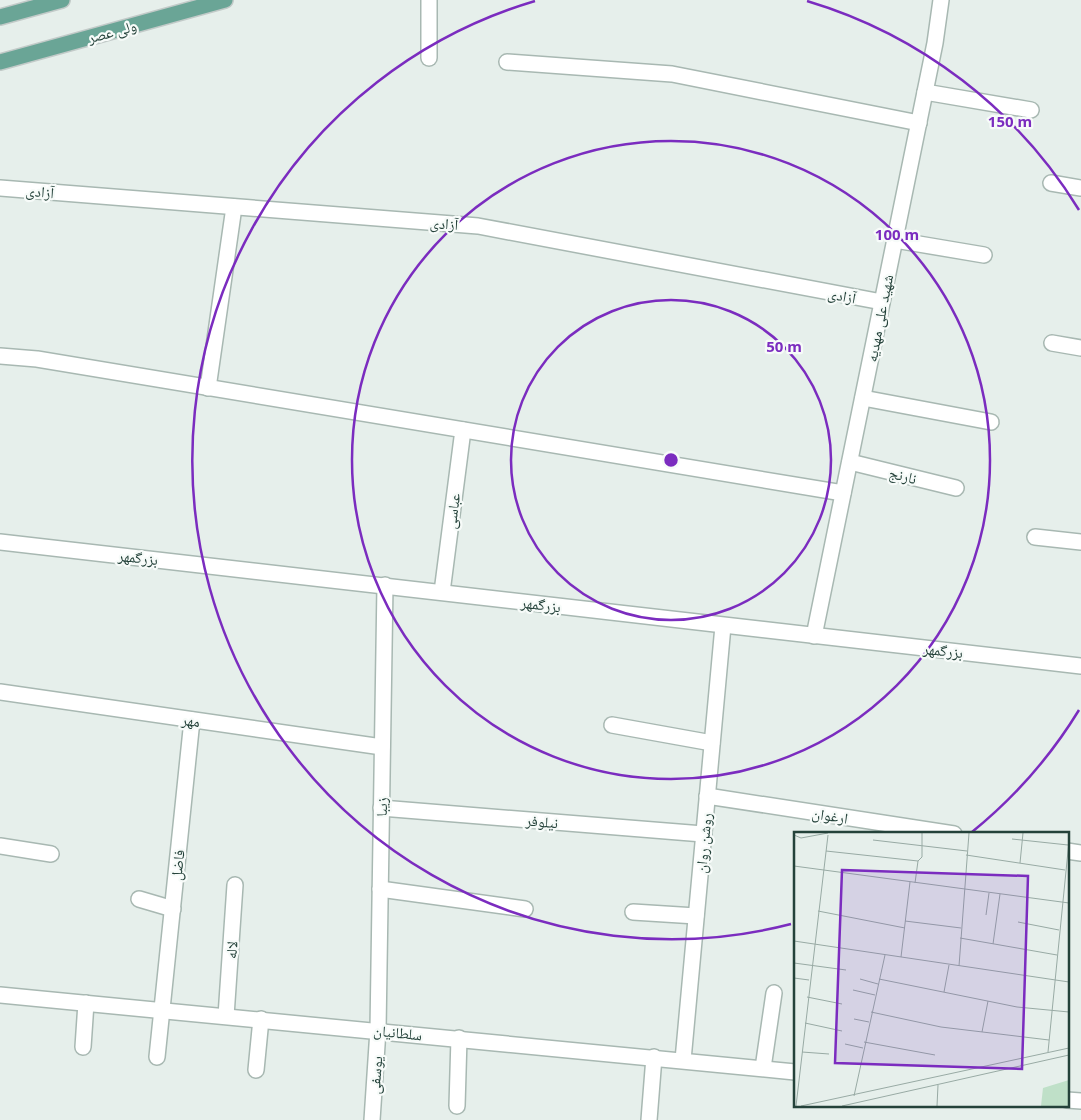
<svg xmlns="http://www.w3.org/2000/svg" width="1081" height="1120" font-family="'Noto Sans','Noto Naskh Arabic',sans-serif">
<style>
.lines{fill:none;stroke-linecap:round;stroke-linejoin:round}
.minor-casing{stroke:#a8b8b2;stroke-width:18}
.major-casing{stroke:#c2cac8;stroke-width:18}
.minor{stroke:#fff;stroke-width:15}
.major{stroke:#6aa596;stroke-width:15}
.ring{fill:none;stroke:#7b2cbf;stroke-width:2.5}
.labels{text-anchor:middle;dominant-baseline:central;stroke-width:4.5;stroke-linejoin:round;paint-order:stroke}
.street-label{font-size:15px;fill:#24423a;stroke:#f7fbf9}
.inset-road{fill:none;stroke:#98aaa4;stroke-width:1}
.view{fill:#7b2cbf;fill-opacity:0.15;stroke:#7b2cbf;stroke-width:2.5}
.inset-edge{fill:none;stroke:#24423a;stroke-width:2.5}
.centre{fill:#7b2cbf;stroke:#f7fbf9;stroke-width:2.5}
.ring-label{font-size:15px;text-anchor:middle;font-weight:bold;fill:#7b2cbf;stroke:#f7fbf9;stroke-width:4.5;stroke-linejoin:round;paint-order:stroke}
</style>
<rect width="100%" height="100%" fill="#e6efeb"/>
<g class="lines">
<g class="minor-casing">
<g id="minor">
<path d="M429 0V58"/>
<path d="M507 62 672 74 919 123"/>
<path d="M925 92 1031 110"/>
<path d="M1051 183 1081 188"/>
<path d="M0 188 478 226 882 302"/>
<path d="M895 240 984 255"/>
<path d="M1052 343 1081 348"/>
<path d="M0 356 37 359 843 493"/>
<path d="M208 388 234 207"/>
<path d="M863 398 991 422"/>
<path d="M850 462 956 488"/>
<path d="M1035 537 1081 542"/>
<path d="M0 542 1081 666"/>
<path d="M442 592 463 430"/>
<path d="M814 636 935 43 941 0"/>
<path d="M0 692 382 747"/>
<path d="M612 725 712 743"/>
<path d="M707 796 954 834"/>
<path d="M381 808 703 834"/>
<path d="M0 846 51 854"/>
<path d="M1067 851 1081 853"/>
<path d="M380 889 525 909"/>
<path d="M139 899 173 909"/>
<path d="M633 912 696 916"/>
<path d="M0 995 795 1072"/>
<path d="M226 1016 235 885"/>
<path d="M83 1047 86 1003"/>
<path d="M157 1057 192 720"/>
<path d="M683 1060 723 626"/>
<path d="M763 1068 774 993"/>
<path d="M256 1070 261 1019"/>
<path d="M1067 1100 1081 1101"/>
<path d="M457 1106 459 1038"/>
<path d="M372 1120 378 1030 385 585"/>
<path d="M649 1120 654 1057"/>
</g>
</g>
<g class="major-casing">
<g id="major">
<path d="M0 17 62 0"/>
<path d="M0 62 225 0"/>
</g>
</g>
<use href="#minor" class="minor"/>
<use href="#major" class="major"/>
</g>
<g class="ring">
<circle cx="671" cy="460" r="160"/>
<circle cx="671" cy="460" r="319"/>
<path d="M1079 710A479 479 0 0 1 972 832M791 924A479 479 0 0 1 535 1M807 1A479 479 0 0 1 1079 210"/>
</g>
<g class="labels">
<g class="street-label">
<text transform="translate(112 31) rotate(-15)">ولی عصر</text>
<text transform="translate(40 191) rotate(5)">آزادی</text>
<text transform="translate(444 223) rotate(4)">آزادی</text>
<text transform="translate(842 295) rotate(11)">آزادی</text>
<text transform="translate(879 318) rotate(-79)">شهید علی مهدیه</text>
<text transform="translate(903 475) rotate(14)">نارنج</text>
<text transform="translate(452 511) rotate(-83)">عباسی</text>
<text transform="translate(138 557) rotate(6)">بزرگمهر</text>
<text transform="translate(541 604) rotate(7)">بزرگمهر</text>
<text transform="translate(943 650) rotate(6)">بزرگمهر</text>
<text transform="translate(191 720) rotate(8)">مهر</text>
<text transform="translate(381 807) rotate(-89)">زیبا</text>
<text transform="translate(830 815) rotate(9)">ارغوان</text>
<text transform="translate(542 821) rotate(5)">نیلوفر</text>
<text transform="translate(703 843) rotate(-85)">روشن روان</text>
<text transform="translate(177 865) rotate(-84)">فاضل</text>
<text transform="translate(231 950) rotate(-86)">لاله</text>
<text transform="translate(398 1032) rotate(6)">سلطانیان</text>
<text transform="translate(375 1075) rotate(-86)">یوسفی</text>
</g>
</g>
<g transform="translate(794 832)">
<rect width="275" height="275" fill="#e6efeb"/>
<path d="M275 248V274H247L249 256Z" fill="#bfe0c8"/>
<path class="inset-road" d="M0 3 7 6 34 1M218 7 274 13M79 8 173 19M32 19 124 29M172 23 271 38M124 29 128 25V1M226 31 229 1M0 34 275 71M121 51 124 29M24 79 111 96M192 83 195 61M111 89 167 96M224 90 265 98M166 106 263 123M0 109 275 150M199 112 206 62M107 125 116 50M0 131 52 138M165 134 175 1M0 146 15 148M66 147 84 152M85 147 223 175 275 180M59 158 81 163M150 160 155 133M13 165 48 172M77 180 147 195 255 208M60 187 75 190M11 191 48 199M188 200 194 169M70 210 141 223M51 212 69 216M8 220 35 222M254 220 275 9M60 264 91 123M2 274 34 3M7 274 275 216M48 274 275 223M143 274 144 253"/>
<path class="view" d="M48 38 234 44 228 237 41 231Z"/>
<rect width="275" height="275" class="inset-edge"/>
</g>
<circle cx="671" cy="460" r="8" class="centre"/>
<g class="ring-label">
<text x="1010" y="127">150 m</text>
<text x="897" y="240">100 m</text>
<text x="784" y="352">50 m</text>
</g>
</svg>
